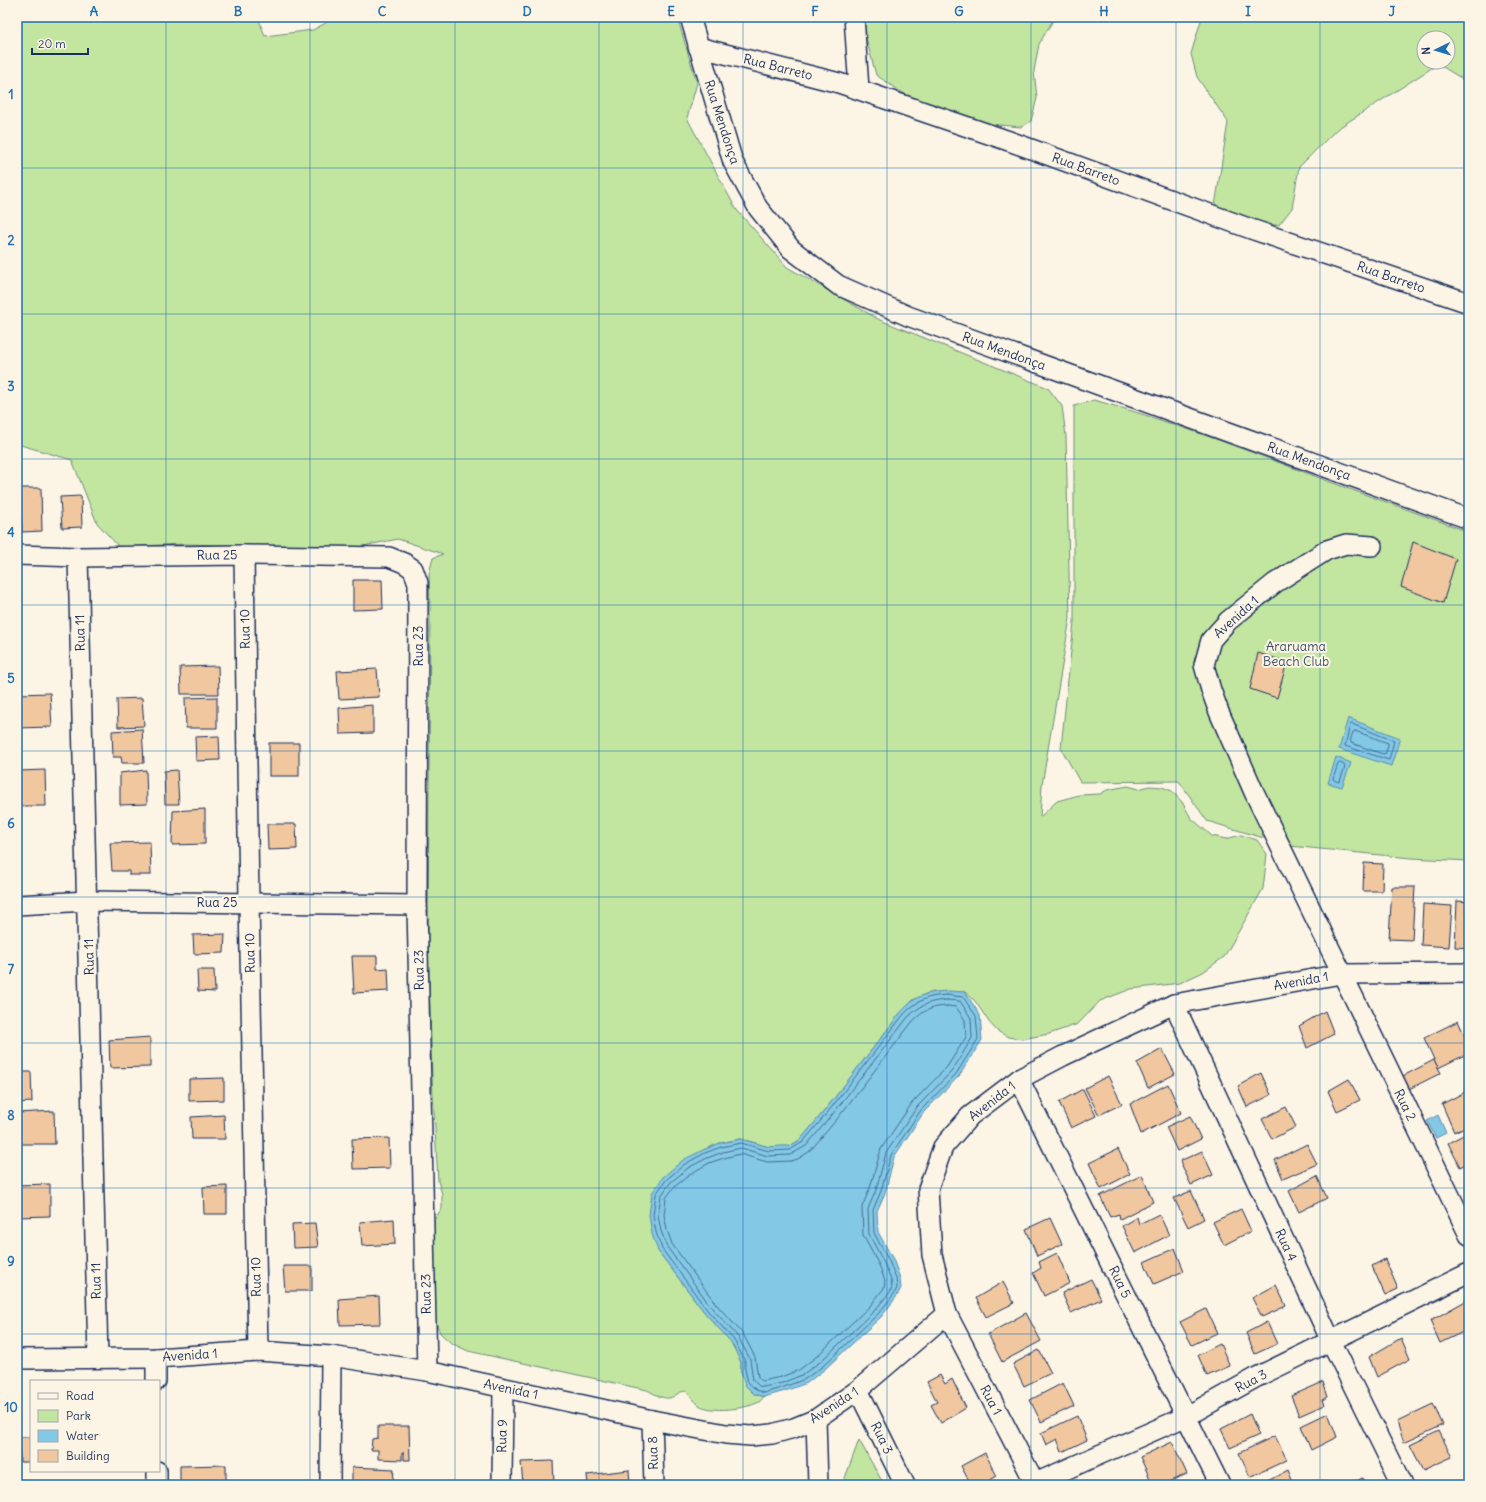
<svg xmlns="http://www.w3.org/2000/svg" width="1486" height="1502" font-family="Delius,sans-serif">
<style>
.green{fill:#c2e6a0;stroke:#6e8a7f;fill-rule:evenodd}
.water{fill:#83c8e4;stroke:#598bae}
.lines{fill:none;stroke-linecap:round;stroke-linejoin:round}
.shore{stroke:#456c94;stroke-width:1}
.building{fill:#f0c79f;stroke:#1b2f5e}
.minor-casing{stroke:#1b2f5e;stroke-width:22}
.minor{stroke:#fcf5e5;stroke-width:19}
.grid{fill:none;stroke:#1f6fb2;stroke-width:1;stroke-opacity:0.55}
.labels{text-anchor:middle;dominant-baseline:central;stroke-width:4;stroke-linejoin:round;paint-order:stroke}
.street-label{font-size:13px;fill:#1b2f5e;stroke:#fcf5e5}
.park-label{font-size:13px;fill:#3c546b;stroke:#fcf5e5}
.neatline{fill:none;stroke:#1f6fb2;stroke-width:1.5}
.grid-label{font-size:13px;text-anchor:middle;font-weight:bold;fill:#1f6fb2}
</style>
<rect width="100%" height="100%" fill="#fcf5e5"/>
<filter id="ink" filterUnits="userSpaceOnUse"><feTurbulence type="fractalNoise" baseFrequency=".025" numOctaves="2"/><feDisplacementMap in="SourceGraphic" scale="8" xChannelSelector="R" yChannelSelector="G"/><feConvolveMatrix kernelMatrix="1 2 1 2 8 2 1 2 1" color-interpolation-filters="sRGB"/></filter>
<g filter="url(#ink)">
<g class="green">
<path d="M17 17H258L265 36 313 30 336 17H677L697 83 687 118 736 209 787 267 880 320 1048 388 1062 406 1066 436 1070 618 1042 785 1040 817 1057 801 1079 795 1100 794 1107 790 1117 788 1128 786 1139 789 1149 786 1162 787 1172 791 1182 802 1191 818 1212 836 1226 839 1241 835 1257 840 1267 854 1263 889 1224 957 1203 972 1180 983 1131 989 1100 1001 1078 1024 1049 1034 1022 1039 1008 1037 997 1031 989 1022 975 1001 965 992H930L913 1000 901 1012 825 1110 801 1139 790 1146 769 1147 741 1139 720 1143 703 1150 658 1251 705 1313 731 1342 741 1362V1371L745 1385 754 1394 764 1397C762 1399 760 1402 757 1403 744 1409 711 1413 699 1405 694 1401 691 1396 687 1391 677 1391 676 1397 669 1398 662 1399 653 1393 647 1390L468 1351 451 1343 440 1333 434 1317 431 1275 434 1220 442 1208V1194L438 1181 432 1077 428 943 430 607 429 573 433 558 443 554 398 539 353 548 185 544 119 547 97 523 72 460 17 444Z"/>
<path d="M865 17H1055L1039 44 1034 71 1037 98 1031 121 1021 127 978 123 925 106 898 90 876 75 866 38Z"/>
<path d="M1202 17H1469V83L1438 64 1337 129 1299 167 1292 208 1279 225 1255 224 1232 217 1215 206 1228 122 1197 77 1191 54ZM1424 38H1448V62H1424Z"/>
<path d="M1094 400C1178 423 1259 455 1341 486 1383 501 1426 516 1469 532V861L1411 858 1290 846 1207 821 1179 781 1080 782 1061 748 1074 622V406Z"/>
<path d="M859 1440 882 1481 885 1485H845V1478Z"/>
</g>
<g class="water">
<path d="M1348 718 1400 738 1391 766 1339 749Z"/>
<path d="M1336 757 1351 763 1342 787 1328 783Z"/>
<path d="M947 991 965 992 980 1015 982 1040 959 1076 924 1112 894 1157 885 1193 877 1211 878 1232 893 1259 900 1278 901 1288 897 1296 882 1316 825 1369 807 1383 785 1391 764 1397 754 1394 745 1385 741 1371V1362L731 1342 705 1313 658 1251 652 1234 649 1215 652 1193 663 1177 683 1160 703 1150 720 1143 741 1139 769 1147 780 1146H790L801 1139 825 1110 901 1012C917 995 924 993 947 991Z"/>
<path d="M1438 1115 1446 1133 1436 1138 1427 1121Z"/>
</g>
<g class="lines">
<g class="shore">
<path d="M1352 724 1394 741 1389 760 1345 746 1350 725Z"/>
<path d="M1355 731 1388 743V745L1386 753 1383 754 1351 743C1350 740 1352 732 1355 731Z"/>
<path d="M1340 763 1344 765 1345 767 1340 781 1338 782 1334 780 1333 779 1338 764Z"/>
<path d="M947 995 963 997 976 1016 978 1039 956 1074 921 1110 891 1155 881 1191 873 1210 874 1233 889 1261 896 1279 897 1288 894 1294 879 1313 823 1366 805 1379 784 1387 764 1393 756 1390 748 1382 745 1370V1361L734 1340 708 1311 662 1249 656 1232 653 1215 656 1194 666 1180 685 1164 705 1153 721 1147 741 1143 769 1151 790 1150 803 1142 828 1112 904 1014C918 1000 927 996 947 995Z"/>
<path d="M947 1000 960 1001 971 1018 972 1038 952 1071 917 1107 886 1153 876 1190 868 1209 869 1234 884 1263 891 1280 892 1287 890 1292 875 1310 820 1362 802 1375 782 1383 764 1387 759 1386 753 1380 750 1359 738 1337 712 1308 667 1247 661 1231 658 1215 661 1196 670 1183 688 1168 707 1158 723 1152 741 1148 768 1156 790 1155 806 1146 832 1115 908 1017C921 1005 929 1001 947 1000Z"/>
<path d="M947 1006 956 1007 965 1020 966 1037 947 1067 912 1103 881 1149 870 1188 862 1207 863 1235 879 1265 885 1281 884 1288 871 1305 816 1357 799 1370 781 1377 762 1381 758 1377 755 1357 743 1334 716 1304 672 1244 667 1230 664 1215 666 1198 674 1187 692 1173 709 1163 724 1158 740 1154 767 1162 791 1161 798 1159 810 1151 837 1119 913 1021C924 1010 931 1007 947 1006Z"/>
</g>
</g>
<g class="building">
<path d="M20 488H41L42 531 22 532Z"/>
<path d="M81 496 82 527 62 528 60 497Z"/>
<path d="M1413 542 1456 559 1443 603 1401 587Z"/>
<path d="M353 580H382L383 609 353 610Z"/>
<path d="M1258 653 1287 662 1277 698 1250 689Z"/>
<path d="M218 666 219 694H181L180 667Z"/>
<path d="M377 669 379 697 339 699 337 671Z"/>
<path d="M50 693 52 727 17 728V694Z"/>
<path d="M217 697V728H186L185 698Z"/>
<path d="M142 698 144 726 118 727 117 699Z"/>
<path d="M373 705V733L340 734 339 708Z"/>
<path d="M142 729 144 763H122L121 757H113L112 731Z"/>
<path d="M219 736 220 760 196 761 195 737Z"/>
<rect x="269" y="743" width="30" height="33"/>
<path d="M45 770 46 806H19L18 771Z"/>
<path d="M146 770 147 804 120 805V773Z"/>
<path d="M177 770 179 804H165L164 771Z"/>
<path d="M205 809V844L172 845 173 811Z"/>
<path d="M267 824H296L297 849 268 850Z"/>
<path d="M150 842 151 875H129V871H112L110 843Z"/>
<path d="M1364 863 1383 864 1382 891H1363Z"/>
<path d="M1392 887H1415L1412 940 1389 939Z"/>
<path d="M1457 901 1469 902V948L1455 947Z"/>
<path d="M1423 904 1452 906 1449 947 1421 945Z"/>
<path d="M225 934 224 953 194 954 193 935Z"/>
<path d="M352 956H377V969L388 968 389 991 354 993Z"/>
<path d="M197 970H214L215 992 198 991Z"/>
<path d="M1325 1011 1334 1034 1307 1048 1299 1026Z"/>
<path d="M1458 1021 1469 1045V1053L1438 1068 1424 1038Z"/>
<path d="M150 1037V1067L110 1068 109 1040Z"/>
<path d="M1162 1049 1175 1074 1148 1088 1137 1063Z"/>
<path d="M1434 1060 1441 1073 1407 1090 1401 1077Z"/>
<path d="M17 1072H31L32 1102 17 1103Z"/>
<path d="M1261 1073 1271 1095 1247 1107 1238 1086Z"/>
<path d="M1108 1076 1122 1104 1099 1115 1085 1088Z"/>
<path d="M224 1078V1100L189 1101V1079Z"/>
<path d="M1349 1079 1360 1100 1337 1111 1328 1091Z"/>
<path d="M1168 1084 1181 1113 1141 1134 1130 1104Z"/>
<path d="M1083 1089 1096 1116 1071 1128 1059 1102Z"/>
<path d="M1469 1090V1125L1454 1132 1442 1104Z"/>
<path d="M1286 1107 1296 1127 1272 1139 1262 1119Z"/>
<path d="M54 1111 55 1144H17V1113Z"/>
<path d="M224 1115 225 1139H192L191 1117Z"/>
<path d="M1190 1116 1201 1139 1177 1151 1166 1127Z"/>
<path d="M1469 1132V1162L1460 1167 1448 1143Z"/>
<path d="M389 1138 390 1168 353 1169 352 1139Z"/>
<path d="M1307 1144 1317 1164 1283 1179 1275 1160Z"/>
<path d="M1118 1149 1130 1174 1101 1189 1089 1163Z"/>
<path d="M1202 1151 1213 1175 1191 1185 1180 1161Z"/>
<path d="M1142 1175 1153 1202 1120 1219 1119 1214 1110 1217 1100 1196Z"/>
<path d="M1317 1176 1327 1198 1299 1212 1289 1191Z"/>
<path d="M50 1184V1216L17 1217V1185Z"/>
<path d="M227 1186V1214H204L203 1187Z"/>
<path d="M1191 1191 1204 1219 1188 1227 1174 1198Z"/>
<path d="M1241 1209 1251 1231 1224 1245 1213 1222Z"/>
<path d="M1159 1214 1169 1235 1135 1253 1122 1226 1137 1217 1139 1224Z"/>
<path d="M1050 1218 1062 1244 1037 1256 1026 1229Z"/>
<path d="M394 1219 395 1244 362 1246 360 1222Z"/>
<path d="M315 1223 318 1247 293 1248 292 1224Z"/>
<path d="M1175 1248 1184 1271 1154 1284 1144 1262Z"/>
<path d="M1057 1253 1070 1283 1044 1296 1033 1273 1041 1268 1039 1262Z"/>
<path d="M1385 1259 1398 1289 1385 1295 1372 1266Z"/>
<path d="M283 1266H312V1291H285Z"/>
<path d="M1091 1279 1101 1299 1071 1313 1062 1293Z"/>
<path d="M1003 1282 1014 1303 986 1317 976 1298Z"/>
<path d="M1276 1285 1286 1306 1262 1317 1252 1298Z"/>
<path d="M379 1296 380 1324 340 1325 339 1299Z"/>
<path d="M1469 1299V1329L1440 1343 1430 1321Z"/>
<path d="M1206 1309 1217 1333 1192 1345 1180 1322Z"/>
<path d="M1026 1313 1041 1341 1002 1362 988 1334Z"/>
<path d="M1267 1322 1277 1344 1255 1354 1246 1333Z"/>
<path d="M1401 1338 1410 1359 1377 1377 1369 1357Z"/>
<path d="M1220 1344 1230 1366 1207 1376 1198 1355Z"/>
<path d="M1039 1350 1051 1373 1024 1386 1013 1364Z"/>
<path d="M940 1375 945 1384 952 1379 966 1408 941 1423 931 1405 937 1402 927 1382Z"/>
<path d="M1323 1382 1328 1397 1322 1400 1324 1405 1299 1416 1291 1396Z"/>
<path d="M1063 1383 1074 1406 1041 1422 1030 1400Z"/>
<path d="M1433 1404 1443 1425 1404 1443 1397 1421Z"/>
<path d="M1328 1413 1337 1437 1311 1450 1301 1426Z"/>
<path d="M1250 1414 1259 1435 1230 1448 1221 1429Z"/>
<path d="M1077 1416 1087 1440 1062 1452 1057 1439 1046 1445 1041 1433Z"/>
<path d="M378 1426H409L410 1460H404V1453H402V1460L378 1459V1450H371L372 1439 378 1438Z"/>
<path d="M1439 1431 1452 1457 1423 1470 1410 1445Z"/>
<path d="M1275 1436 1287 1460 1250 1477 1239 1453Z"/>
<path d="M19 1437H31V1462H20Z"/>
<path d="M1172 1442 1187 1474 1161 1485H1153L1140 1457Z"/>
<path d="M985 1453 997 1476 981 1485H971L961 1466Z"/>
<path d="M553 1461 554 1485H523L521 1462Z"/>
<path d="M226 1465V1485H180V1466Z"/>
<path d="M352 1467 394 1469 393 1483H389V1485H352Z"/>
<path d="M629 1470 630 1485H588L587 1475Z"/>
<path d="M1288 1470 1294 1485H1264V1483Z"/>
<path d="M1362 1478 1365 1485H1350Z"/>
</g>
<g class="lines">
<g class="minor-casing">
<g id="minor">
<path d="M690 17 733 162 758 208 791 249 838 285 908 316 1469 519"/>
<path d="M854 17 859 89"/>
<path d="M698 47 839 83 1009 141 1251 229 1469 303"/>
<path d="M1372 546 1346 544 1327 550 1275 583 1228 621 1211 640 1204 665 1211 690 1219 712 1254 792 1469 1235"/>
<path d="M17 555 78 557 244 555 389 557 404 563 413 569 418 583 417 905 427 1371"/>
<path d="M244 555 249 902 258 1351"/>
<path d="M78 557 98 1358"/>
<path d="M17 905 87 901 417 905"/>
<path d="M1174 1004 1331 1341 1402 1485"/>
<path d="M1019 1079 1220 1485"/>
<path d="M947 1314 1036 1485"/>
<path d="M156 1358V1381"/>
<path d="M17 1359 156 1358 258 1351 331 1356 427 1371 652 1420 726 1434 751 1436 772 1434 794 1428 816 1419 858 1390 947 1314 932 1255 928 1189 943 1147 970 1116 1019 1079 1063 1056 1174 1004 1341 974 1469 973"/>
<path d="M858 1390 905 1485"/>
<path d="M816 1419 818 1485"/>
<path d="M652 1420 654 1485"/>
<path d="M157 1471V1485"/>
<path d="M330 1485 331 1356"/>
<path d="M502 1485 503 1388"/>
<path d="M1031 1485 1187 1416 1257 1377 1469 1273"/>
</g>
</g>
<use href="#minor" class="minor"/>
</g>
</g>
<path class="grid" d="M166 17V1485M310 17V1485M455 17V1485M599 17V1485M743 17V1485M887 17V1485M1031 17V1485M1176 17V1485M1320 17V1485M17 168H1469M17 314H1469M17 459H1469M17 605H1469M17 751H1469M17 897H1469M17 1043H1469M17 1188H1469M17 1334H1469"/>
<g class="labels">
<g class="street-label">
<text transform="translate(778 67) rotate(14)">Rua Barreto</text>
<text transform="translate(722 122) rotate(72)">Rua Mendonça</text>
<text transform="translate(1086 169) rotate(20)">Rua Barreto</text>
<text transform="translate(1391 277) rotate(19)">Rua Barreto</text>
<text transform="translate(1004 351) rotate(20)">Rua Mendonça</text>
<text transform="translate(1309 461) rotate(20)">Rua Mendonça</text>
<text transform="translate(217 555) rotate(-1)">Rua 25</text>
<text transform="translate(1236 617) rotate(-42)">Avenida 1</text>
<text transform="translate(245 629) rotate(-91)">Rua 10</text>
<text transform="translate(80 633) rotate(-91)">Rua 11</text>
<text transform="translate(418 646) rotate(-90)">Rua 23</text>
<text x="217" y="902">Rua 25</text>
<text transform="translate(250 953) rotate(-91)">Rua 10</text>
<text transform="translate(89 957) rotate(-91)">Rua 11</text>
<text transform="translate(419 970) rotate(-91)">Rua 23</text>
<text transform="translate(1301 981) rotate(-10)">Avenida 1</text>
<text transform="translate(992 1101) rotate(-38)">Avenida 1</text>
<text transform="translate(1405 1105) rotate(64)">Rua 2</text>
<text transform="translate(1286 1245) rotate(65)">Rua 4</text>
<text transform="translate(256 1277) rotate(-91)">Rua 10</text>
<text transform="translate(96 1281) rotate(-91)">Rua 11</text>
<text transform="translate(1120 1282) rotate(64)">Rua 5</text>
<text transform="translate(426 1294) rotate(-91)">Rua 23</text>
<text transform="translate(190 1355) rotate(-4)">Avenida 1</text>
<text transform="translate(1251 1381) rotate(-28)">Rua 3</text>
<text transform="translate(511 1389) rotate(12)">Avenida 1</text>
<text transform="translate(991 1400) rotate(62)">Rua 1</text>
<text transform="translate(834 1405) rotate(-33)">Avenida 1</text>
<text transform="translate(502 1436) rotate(-89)">Rua 9</text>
<text transform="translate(882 1438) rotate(64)">Rua 3</text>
<text transform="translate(653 1453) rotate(-92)">Rua 8</text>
</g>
<g class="park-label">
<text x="1296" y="646">Araruama<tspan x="1296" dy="15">Beach Club</tspan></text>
</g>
</g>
<rect width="1486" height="1502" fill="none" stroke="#fcf5e5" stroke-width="44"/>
<rect x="30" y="1380" width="130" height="92" fill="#fcf5e5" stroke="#a2a6af"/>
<rect x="38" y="1393" width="20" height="6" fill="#fcf5e5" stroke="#a2a6af"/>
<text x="66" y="1400" font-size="12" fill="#1b2f5e">Road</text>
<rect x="38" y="1410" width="20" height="12" fill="#c2e6a0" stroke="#a2a6af"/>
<text x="66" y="1420" font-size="12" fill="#1b2f5e">Park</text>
<rect x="38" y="1430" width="20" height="12" fill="#83c8e4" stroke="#a2a6af"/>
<text x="66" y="1440" font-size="12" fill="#1b2f5e">Water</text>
<rect x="38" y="1450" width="20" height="12" fill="#f0c79f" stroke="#a2a6af"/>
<text x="66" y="1460" font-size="12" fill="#1b2f5e">Building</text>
<g transform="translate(1436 50) rotate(265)"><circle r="19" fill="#fcf5e5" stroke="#a2a6af"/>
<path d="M0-3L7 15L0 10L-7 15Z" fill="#1f6fb2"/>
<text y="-6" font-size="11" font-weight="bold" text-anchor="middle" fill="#1b2f5e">N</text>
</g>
<path d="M32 48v6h56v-6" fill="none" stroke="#1b2f5e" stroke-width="2"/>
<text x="38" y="48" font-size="12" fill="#1b2f5e" stroke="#fcf5e5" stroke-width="3" paint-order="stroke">20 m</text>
<rect x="22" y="22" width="1442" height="1458" class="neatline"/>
<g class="grid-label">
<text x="94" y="16">A</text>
<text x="238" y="16">B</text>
<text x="382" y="16">C</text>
<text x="527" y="16">D</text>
<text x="671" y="16">E</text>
<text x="815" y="16">F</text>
<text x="959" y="16">G</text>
<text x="1104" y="16">H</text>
<text x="1248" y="16">I</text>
<text x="1392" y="16">J</text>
<text x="11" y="99">1</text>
<text x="11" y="245">2</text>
<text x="11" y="391">3</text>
<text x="11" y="537">4</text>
<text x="11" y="683">5</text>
<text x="11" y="828">6</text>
<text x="11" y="974">7</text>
<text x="11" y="1120">8</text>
<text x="11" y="1266">9</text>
<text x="11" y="1412">10</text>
</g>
</svg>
